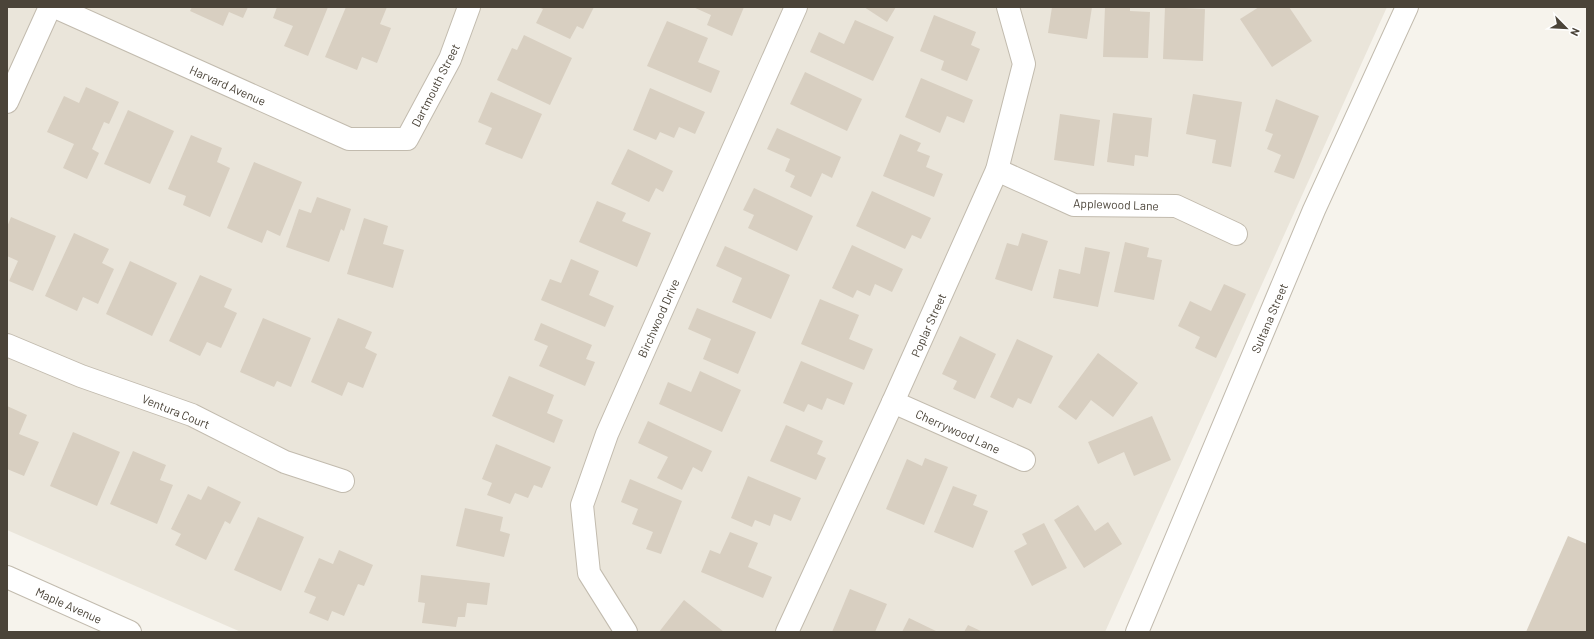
<svg xmlns="http://www.w3.org/2000/svg" width="1594" height="639" font-family="Barlow,sans-serif">
<style>
.residential{fill:#eae5da}
.building{fill:#d8cfc1}
.lines{fill:none;stroke-linecap:round;stroke-linejoin:round}
.minor-casing{stroke:#c2bbae;stroke-width:24}
.minor{stroke:#fff;stroke-width:22}
.labels{text-anchor:middle;dominant-baseline:central;stroke-width:3.5;stroke-linejoin:round;paint-order:stroke}
.street-label{font-size:12px;fill:#4b4439;stroke:#fff}
</style>
<rect width="100%" height="100%" fill="#f6f3ec"/>
<path class="residential" d="M7 7H1387L1105 632H241L7 530Z"/>
<g class="building">
<path d="M192 7H248L243 18 229 12 223 26 190 11Z"/>
<path d="M277 7H328L308 56 284 46 293 26 273 18Z"/>
<path d="M346 7H387L380 24 391 28 377 63 362 57 357 70 325 57Z"/>
<path d="M538 7H594L583 29 577 26 570 39 536 23 543 9Z"/>
<path d="M693 7H744L732 36 707 25 711 15Z"/>
<path d="M864 7H896L887 22Z"/>
<path d="M1052 7H1092L1087 39 1048 33Z"/>
<path d="M1105 7H1130V11L1150 12 1148 58 1103 57Z"/>
<path d="M1165 7 1205 9 1203 61 1163 59Z"/>
<path d="M1259 7H1289L1312 41 1272 67 1240 19Z"/>
<path d="M934 15 976 32 971 45 980 49 967 81 941 70 944 61 920 51Z"/>
<path d="M855 20 894 37 873 81 810 52 819 32 844 44Z"/>
<path d="M667 21 708 38 698 62 720 71 711 93 647 66Z"/>
<path d="M524 35 572 58 550 105 497 80 512 48 517 50Z"/>
<path d="M805 72 862 99 847 131 790 104Z"/>
<path d="M921 78 973 100 964 123 947 116 940 133 905 117Z"/>
<path d="M86 87 119 102 109 124 104 122 92 149 99 153 87 179 63 168 74 144 47 132 64 96 79 103Z"/>
<path d="M650 88 705 112 695 134 679 127 674 138 660 132 656 140 633 130Z"/>
<path d="M491 92 542 114 522 159 485 144 492 128 478 122Z"/>
<path d="M1193 94 1242 102 1231 167 1212 163 1216 140 1186 134Z"/>
<path d="M1276 99 1319 116 1294 179 1274 172 1281 155 1267 149 1273 134 1265 131Z"/>
<path d="M128 110 174 131 150 184 104 164Z"/>
<path d="M1113 113 1152 118 1148 157 1135 155 1134 166 1107 162Z"/>
<path d="M1060 114 1100 120 1094 166 1054 160Z"/>
<path d="M777 128 841 157 832 178 822 173 811 197 790 187 795 176 785 171 790 159 767 149Z"/>
<path d="M900 134 921 143 917 151 930 156 926 167 943 174 934 197 883 176Z"/>
<path d="M191 135 222 148 217 162 230 168 210 217 183 205 186 196 168 189Z"/>
<path d="M628 149 673 171 663 192 656 188 649 202 611 184Z"/>
<path d="M254 162 302 182 280 236 267 230 262 243 227 228Z"/>
<path d="M754 188 813 216 797 251 748 228 754 215 743 210Z"/>
<path d="M872 191 931 218 921 239 912 235 905 249 856 226Z"/>
<path d="M317 197 351 209 344 231 341 229 329 262 286 247 299 209 311 213Z"/>
<path d="M597 201 626 213 622 221 651 233 637 267 579 242Z"/>
<path d="M11 217 56 236 33 291 9 281 18 261 7 256V227Z"/>
<path d="M364 218 388 226 383 244 404 250 393 288 347 274Z"/>
<path d="M74 233 109 249 102 263 114 269 98 304 83 297 77 311 45 296Z"/>
<path d="M1022 233 1048 241 1032 291 995 279 1007 243 1018 246Z"/>
<path d="M1125 242 1149 248 1147 257 1162 260 1154 300 1114 292Z"/>
<path d="M852 245 903 269 892 292 875 284 870 296 857 290 853 298 832 288Z"/>
<path d="M725 246 790 275 771 319 732 302 742 278 716 266Z"/>
<path d="M1085 247 1110 252 1098 307 1053 298 1059 269 1080 274Z"/>
<path d="M571 259 599 271 589 295 614 306 605 327 541 300 550 279 561 283Z"/>
<path d="M130 261 177 283 152 336 106 314Z"/>
<path d="M200 275 232 289 224 307 237 313 221 348 207 342 200 356 169 341Z"/>
<path d="M1224 284 1246 294 1216 358 1195 348 1200 337 1178 326 1190 301 1211 311Z"/>
<path d="M820 299 859 315 849 339 873 349 864 370 801 344Z"/>
<path d="M697 308 756 332 738 374 703 359 711 339 688 329Z"/>
<path d="M263 318 311 338 291 387 277 381 274 387 240 372Z"/>
<path d="M338 318 372 332 365 348 377 354 363 388 348 382 342 396 311 382Z"/>
<path d="M541 323 592 345 586 359 595 362 585 386 539 366 548 346 534 340Z"/>
<path d="M960 336 996 354 975 399 953 389 957 381 942 374Z"/>
<path d="M1017 339 1053 356 1031 404 1018 398 1013 408 990 397Z"/>
<path d="M1098 353 1138 383 1113 417 1091 400 1076 420 1058 407Z"/>
<path d="M801 361 853 383 844 405 827 398 822 410 808 404 804 412 783 403Z"/>
<path d="M700 371 741 390 722 432 659 404 668 382 691 392Z"/>
<path d="M509 376 554 395 547 413 563 420 554 443 492 416Z"/>
<path d="M7 406 27 415 19 434 39 442 24 476 7 469Z"/>
<path d="M1152 416 1171 460 1134 476 1124 452 1098 464 1088 442Z"/>
<path d="M648 421 712 451 702 472 693 467 682 490 657 478 668 457 638 443Z"/>
<path d="M786 425 823 441 817 454 826 458 816 480 770 461Z"/>
<path d="M73 432 120 452 97 506 50 486Z"/>
<path d="M496 444 551 467 542 488 534 485 528 498 515 493 510 504 487 495 492 483 482 479Z"/>
<path d="M133 451 166 465 160 480 173 485 157 524 110 504Z"/>
<path d="M925 458 948 467 924 525 886 509 907 459 922 466Z"/>
<path d="M748 476 801 498 791 521 774 514 770 526 755 520 752 527 731 518Z"/>
<path d="M630 479 682 501 661 554 646 549 653 532 632 524 638 509 621 502Z"/>
<path d="M208 486 241 502 230 524 225 521 206 560 175 545 181 534 171 529 188 494 201 500Z"/>
<path d="M953 486 977 495 973 505 988 511 973 548 934 532Z"/>
<path d="M1078 505 1095 531 1108 522 1122 544 1084 568 1054 520Z"/>
<path d="M465 508 503 517 500 531 510 534 504 557 456 546Z"/>
<path d="M258 517 304 537 281 591 234 570Z"/>
<path d="M1044 523 1067 568 1032 586 1014 551 1027 544 1022 534Z"/>
<path d="M730 532 758 543 748 567 772 577 763 598 701 572 710 550 720 554Z"/>
<path d="M1568 536 1587 544V632H1526Z"/>
<path d="M339 550 373 565 364 586 358 584 344 616 332 611 328 621 309 613 316 597 304 592 319 558 333 564Z"/>
<path d="M421 575 490 583 487 605 467 603 465 617H458L456 627 422 623 425 603 418 602Z"/>
<path d="M850 589 887 604 875 632H832Z"/>
<path d="M684 600 724 632H659Z"/>
<path d="M909 618 938 632H902Z"/>
<path d="M968 625 983 632H964Z"/>
</g>
<g class="lines">
<g class="minor-casing">
<g id="minor">
<path d="M55 7 349 139H407L450 59 469 7"/>
<path d="M7 102 50 7"/>
<path d="M997 170 1074 205 1176 206 1236 234"/>
<path d="M7 345 81 376 192 415 285 462 343 481"/>
<path d="M893 402 1024 460"/>
<path d="M7 577 130 632"/>
<path d="M626 632 589 573 582 505 607 434 796 7"/>
<path d="M787 632 893 402 997 170 1024 64 1008 7"/>
<path d="M1137 632 1314 210 1407 7"/>
</g>
</g>
<use href="#minor" class="minor"/>
</g>
<g class="labels">
<g class="street-label">
<text transform="translate(228 85) rotate(24)">Harvard Avenue</text>
<text transform="translate(435 85) rotate(-63)">Dartmouth Street</text>
<text transform="translate(1116 204) rotate(2)">Applewood Lane</text>
<text transform="translate(658 318) rotate(-66)">Birchwood Drive</text>
<text transform="translate(1269 318) rotate(-67)">Sultana Street</text>
<text transform="translate(928 325) rotate(-66)">Poplar Street</text>
<text transform="translate(176 411) rotate(22)">Ventura Court</text>
<text transform="translate(958 431) rotate(24)">Cherrywood Lane</text>
<text transform="translate(69 605) rotate(24)">Maple Avenue</text>
</g>
</g>
<rect width="1594" height="639" fill="none" stroke="#4b4439" stroke-width="16"/>
<g transform="translate(1566 28) rotate(114)" stroke="#ffffff" stroke-width="3" paint-order="stroke">
<path d="M0-3L7 15L0 10L-7 15Z" fill="#4b4439"/>
<text y="-6" font-size="11" font-weight="bold" text-anchor="middle" fill="#4b4439">N</text>
</g>
</svg>
